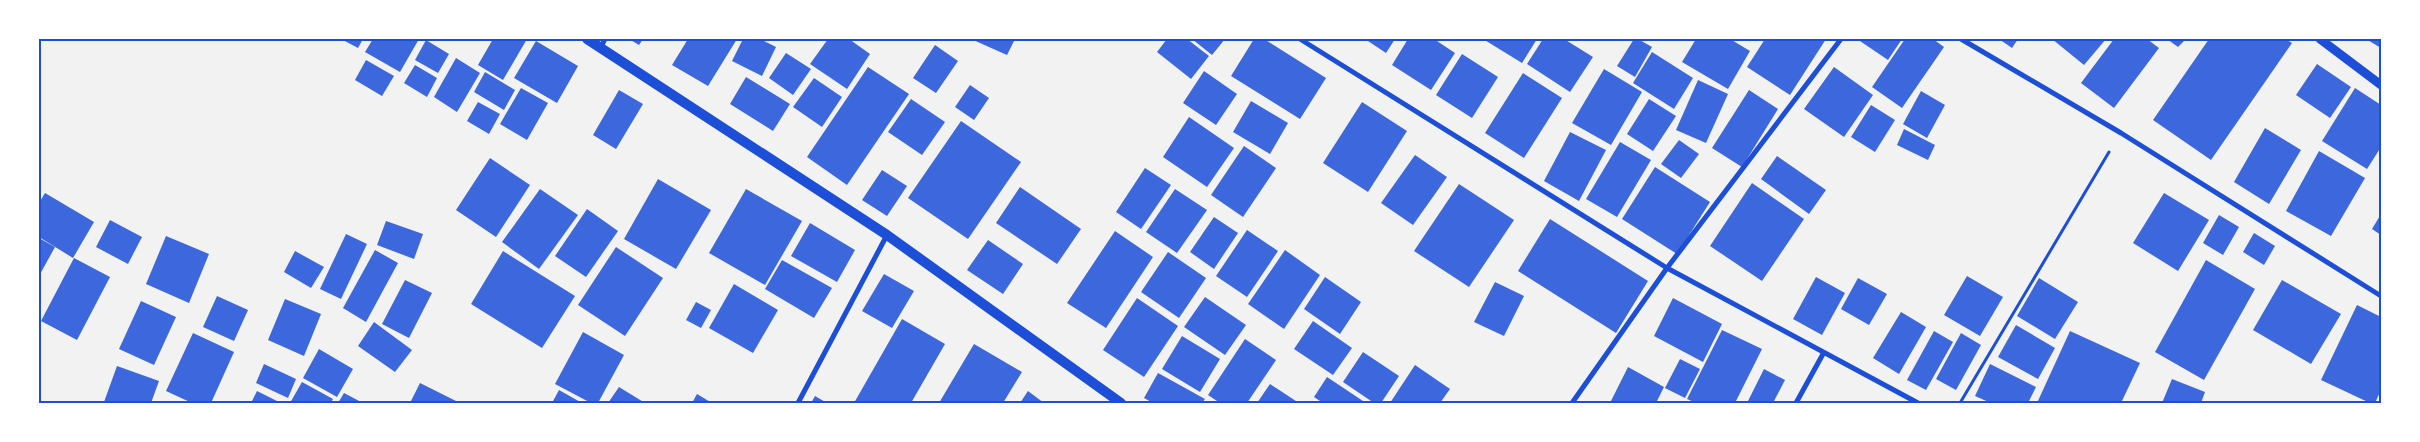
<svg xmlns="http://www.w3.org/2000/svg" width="2420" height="442" font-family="Manrope,sans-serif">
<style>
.building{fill:#3d67dc}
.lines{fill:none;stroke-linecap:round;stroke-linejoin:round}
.path{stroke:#1d4ed8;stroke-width:3}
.minor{stroke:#1d4ed8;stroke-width:5}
.tertiary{stroke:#1d4ed8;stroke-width:9}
.secondary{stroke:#1d4ed8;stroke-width:10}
.neatline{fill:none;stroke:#1d4ed8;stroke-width:2}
</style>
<rect width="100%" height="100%" fill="#f2f2f2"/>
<g class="building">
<path d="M341 39H363L358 48Z"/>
<path d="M373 39H419L400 72 365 52Z"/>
<path d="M493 39H527L503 80 478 65Z"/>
<path d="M629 39H643L639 45Z"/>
<path d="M688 39H737L708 86 672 65Z"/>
<path d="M743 39H760L776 47 762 76 732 61Z"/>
<path d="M828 39H849L870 54 847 89 810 64Z"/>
<path d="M971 39H1015L1007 55Z"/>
<path d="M1167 39H1187L1209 56 1191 79 1157 52Z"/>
<path d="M1192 39H1225L1212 55Z"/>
<path d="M1254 39H1264L1326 78 1300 119 1231 76Z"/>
<path d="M1365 39H1395L1386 53Z"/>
<path d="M1408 39H1434L1455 53 1431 90 1392 65Z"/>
<path d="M1483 39H1537L1522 63Z"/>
<path d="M1543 39H1564L1593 57 1570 92 1527 64Z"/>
<path d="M1634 39H1638L1652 47 1635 77 1617 66Z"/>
<path d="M1696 39H1730L1750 51 1728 89 1682 62Z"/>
<path d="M1765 39H1826L1790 95 1747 67Z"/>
<path d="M1857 39H1902L1888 60Z"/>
<path d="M1905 39H1933L1944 47 1902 108 1872 87Z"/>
<path d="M1999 39H2018L2012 48Z"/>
<path d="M2052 39H2106L2084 65Z"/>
<path d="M2114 39H2147L2159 48 2114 108 2081 83Z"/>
<path d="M2167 39H2186L2178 47Z"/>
<path d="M2209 39H2285L2292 43 2211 160 2153 120Z"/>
<path d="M2366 39H2381V48Z"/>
<path d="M426 40 449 54 438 73 415 60Z"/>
<path d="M536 41 578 66 557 103 514 78Z"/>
<path d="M935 45 958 61 936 93 913 78Z"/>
<path d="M1652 52 1693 78 1674 109 1633 83Z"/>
<path d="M786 53 811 69 793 95 769 78Z"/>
<path d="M1462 54 1498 77 1472 118 1436 95Z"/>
<path d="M456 58 480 73 457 112 434 97Z"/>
<path d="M366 60 394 76 382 96 355 80Z"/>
<path d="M2317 64 2351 87 2330 118 2296 95Z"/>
<path d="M415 65 437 78 427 97 404 83Z"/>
<path d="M868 67 909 94 847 185 807 157Z"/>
<path d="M1834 67 1873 95 1844 137 1804 109Z"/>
<path d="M1604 69 1642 92 1611 145 1572 123Z"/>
<path d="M1204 71 1237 94 1216 125 1183 103Z"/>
<path d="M485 72 515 90 504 110 474 92Z"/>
<path d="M1523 73 1562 98 1524 158 1485 133Z"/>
<path d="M746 77 790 104 773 131 730 104Z"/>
<path d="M814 78 842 97 822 127 793 107Z"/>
<path d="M1698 80 1728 94 1706 143 1676 130Z"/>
<path d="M970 85 989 98 974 120 955 107Z"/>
<path d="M521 88 548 103 527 140 500 124Z"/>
<path d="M2355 88 2381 105V147L2367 169 2322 141Z"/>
<path d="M619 90 643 104 616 149 593 135Z"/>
<path d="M1749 90 1778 109 1742 167 1712 148Z"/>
<path d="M1921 91 1945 105 1927 138 1903 124Z"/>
<path d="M911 99 945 122 922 155 888 132Z"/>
<path d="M1649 99 1676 116 1653 151 1627 134Z"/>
<path d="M1251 101 1288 123 1270 154 1233 132Z"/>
<path d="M478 102 500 114 489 134 467 121Z"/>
<path d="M1362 102 1407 131 1368 192 1323 163Z"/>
<path d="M1871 105 1895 120 1875 152 1851 137Z"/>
<path d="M1189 117 1234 148 1207 187 1163 157Z"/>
<path d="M961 121 1021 162 968 239 908 198Z"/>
<path d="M2265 128 2301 150 2269 204 2234 182Z"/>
<path d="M1904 129 1935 145 1928 160 1897 145Z"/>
<path d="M1570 132 1606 150 1579 201 1544 181Z"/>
<path d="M1679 140 1699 154 1681 178 1661 164Z"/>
<path d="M1620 142 1651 160 1617 217 1586 199Z"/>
<path d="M1244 146 1276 168 1243 217 1211 195Z"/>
<path d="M2319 151 2365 178 2331 236 2286 211Z"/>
<path d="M1415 155 1447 177 1413 225 1381 203Z"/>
<path d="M1777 156 1826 190 1809 214 1761 179Z"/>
<path d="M490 158 530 185 496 237 456 210Z"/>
<path d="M1655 167 1710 202 1677 254 1622 219Z"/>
<path d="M1145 168 1171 185 1141 229 1116 212Z"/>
<path d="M882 170 907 186 887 216 862 200Z"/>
<path d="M658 179 711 210 676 269 624 239Z"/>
<path d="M1752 183 1804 219 1762 281 1710 246Z"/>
<path d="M1459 184 1514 220 1469 287 1414 251Z"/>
<path d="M1020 187 1081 229 1057 264 996 223Z"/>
<path d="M540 189 578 215 539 269 502 242Z"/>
<path d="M746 189 802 221 765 285 709 253Z"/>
<path d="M1175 189 1207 210 1177 253 1146 232Z"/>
<path d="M45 193 94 222 73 258 39 237V203Z"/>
<path d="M2164 193 2209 220 2178 271 2133 243Z"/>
<path d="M587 209 618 231 586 277 555 256Z"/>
<path d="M2381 214V235L2372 229Z"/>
<path d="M2219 215 2239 227 2223 255 2203 243Z"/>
<path d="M1214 217 1238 233 1214 269 1190 252Z"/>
<path d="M1550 219 1648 281 1616 333 1518 271Z"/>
<path d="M110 220 142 237 128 264 96 247Z"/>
<path d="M386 221 423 234 414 259 377 245Z"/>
<path d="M810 223 855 250 837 282 791 256Z"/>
<path d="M1247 230 1278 251 1247 297 1216 276Z"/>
<path d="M1115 231 1153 257 1106 328 1067 303Z"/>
<path d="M2254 233 2275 246 2264 265 2243 252Z"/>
<path d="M346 234 367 244 341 299 320 289Z"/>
<path d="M166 236 209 254 189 303 146 284Z"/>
<path d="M39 238 55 247 39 276Z"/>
<path d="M988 240 1023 264 1003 294 967 270Z"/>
<path d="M616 247 663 278 625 336 578 305Z"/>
<path d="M375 250 398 263 366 322 343 308Z"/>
<path d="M1285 250 1320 275 1284 329 1248 304Z"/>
<path d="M295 251 324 267 311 288 284 272Z"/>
<path d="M503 251 575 296 542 348 471 304Z"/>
<path d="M1168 252 1206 278 1179 318 1141 292Z"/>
<path d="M74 258 110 277 77 340 41 321Z"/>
<path d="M782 260 832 288 814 318 765 289Z"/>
<path d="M2206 260 2255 289 2204 380 2155 352Z"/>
<path d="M884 274 914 291 892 328 862 311Z"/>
<path d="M1967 276 2003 297 1980 336 1944 315Z"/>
<path d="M1325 277 1361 302 1340 334 1304 309Z"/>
<path d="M1816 277 1845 293 1822 335 1793 319Z"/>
<path d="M1858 278 1887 294 1869 325 1841 309Z"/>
<path d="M2039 278 2078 302 2055 339 2017 316Z"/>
<path d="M405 280 432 293 409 338 382 324Z"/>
<path d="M2282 280 2341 314 2311 364 2253 330Z"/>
<path d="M1495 282 1524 296 1504 336 1474 322Z"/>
<path d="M734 284 778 310 753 353 709 328Z"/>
<path d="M217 296 248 310 234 341 203 327Z"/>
<path d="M1205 297 1246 325 1225 355 1184 327Z"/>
<path d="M1137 298 1178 326 1144 377 1103 350Z"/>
<path d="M1673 298 1722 324 1703 362 1654 336Z"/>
<path d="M285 299 321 314 304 356 268 340Z"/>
<path d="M141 301 176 317 154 365 119 349Z"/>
<path d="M696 302 711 310 701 328 686 320Z"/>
<path d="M2357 305 2381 317V390L2375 403H2370L2321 380Z"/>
<path d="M1901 312 1926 327 1899 374 1873 358Z"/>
<path d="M902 319 945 344 911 403H854Z"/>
<path d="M1313 321 1352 348 1333 375 1294 349Z"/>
<path d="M374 322 412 350 395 372 358 346Z"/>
<path d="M2016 325 2055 348 2038 379 1998 357Z"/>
<path d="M1722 330 1762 349 1735 403H1696L1687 399Z"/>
<path d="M1934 331 1953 342 1926 390 1907 380Z"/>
<path d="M2070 331 2140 363 2121 403H2037Z"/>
<path d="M583 332 624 355 598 403H591L555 384Z"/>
<path d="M193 333 234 352 211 403H192L166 391Z"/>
<path d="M1961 333 1981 345 1956 390 1936 379Z"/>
<path d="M1182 336 1220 359 1200 392 1162 369Z"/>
<path d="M1245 339 1276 360 1247 403H1220L1208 395Z"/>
<path d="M974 344 1022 372 1003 403H939Z"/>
<path d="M319 349 353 369 337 397 303 378Z"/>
<path d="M1363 352 1399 376 1381 403H1374L1343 382Z"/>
<path d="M1680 359 1700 369 1685 398 1665 388Z"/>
<path d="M264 364 296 379 288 398 256 383Z"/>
<path d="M1990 364 2036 387 2028 403H1991L1975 396Z"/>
<path d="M1415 365 1450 389 1440 403H1390Z"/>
<path d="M117 366 159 381 151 403 104 402Z"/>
<path d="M1628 367 1664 387 1656 403H1610Z"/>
<path d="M1764 369 1785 380 1773 403H1747Z"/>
<path d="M1158 373 1205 399 1202 403H1153L1144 398Z"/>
<path d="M1327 377 1366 403H1323L1314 397Z"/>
<path d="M2172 379 2205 392 2201 403H2162Z"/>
<path d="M302 382 333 399 331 403H290Z"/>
<path d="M420 383 460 403H410Z"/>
<path d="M1270 384 1299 403H1257Z"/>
<path d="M619 387 645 403H608Z"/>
<path d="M559 390 582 403H552Z"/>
<path d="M257 391 281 403H251Z"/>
<path d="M1028 391 1044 403H1020Z"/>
<path d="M344 393 363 403H338Z"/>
<path d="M697 394 712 403H692Z"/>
<path d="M815 396 827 403H811Z"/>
</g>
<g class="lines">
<path class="path" d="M1960 403 2109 152"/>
<g class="minor">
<path d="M1300 39 1667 268 1918 403"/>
<path d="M1961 39 2121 133 2381 296"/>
<path d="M601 47 605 39"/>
<path d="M798 403 887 235"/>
<path d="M1572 403 1667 268 1841 39"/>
<path d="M1796 403 1823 354"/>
</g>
<path class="tertiary" d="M2320 39 2381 85"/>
<path class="secondary" d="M587 39 887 235 1121 403"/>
</g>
<rect width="2420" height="442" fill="none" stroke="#ffffff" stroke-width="80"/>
<rect x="40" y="40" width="2340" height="362" class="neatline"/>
</svg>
